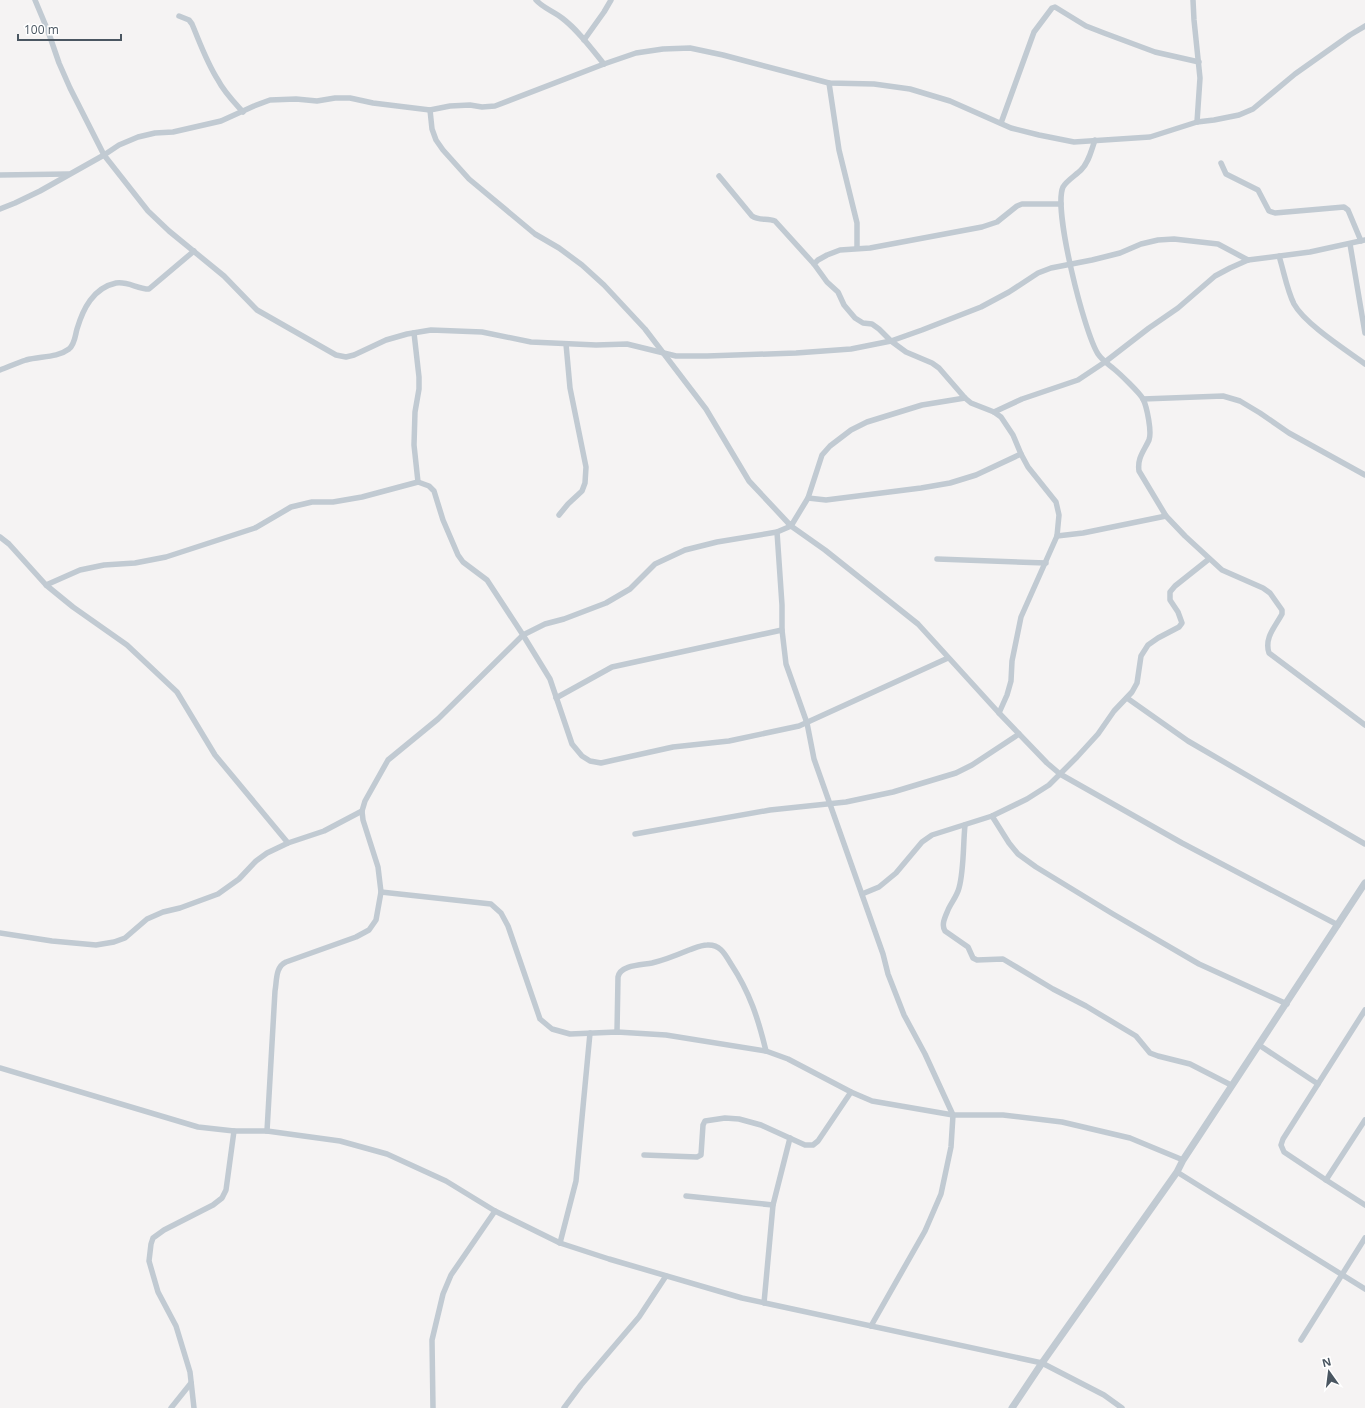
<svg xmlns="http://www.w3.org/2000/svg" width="1365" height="1408" font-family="'Open Sans',sans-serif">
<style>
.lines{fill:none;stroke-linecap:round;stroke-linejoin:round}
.minor{stroke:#c1cad2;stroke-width:5.5}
.tertiary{stroke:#c1cad2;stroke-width:7}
</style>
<rect width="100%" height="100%" fill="#f5f3f3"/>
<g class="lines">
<g class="minor">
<path d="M35 0 48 31 59 63 70 88 104 155 148 211 169 231 224 276 257 310 336 355 346 357 354 355 386 340 407 334 431 330 482 332 531 342 596 345 627 344 676 356H707L796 353 851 349 891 341 922 330 981 307 1009 292 1038 273 1051 268 1092 260 1120 253 1141 244 1158 240 1174 239 1218 244 1248 260"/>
<path d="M536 0C543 8 553 11 562 18 578 30 591 48 604 64"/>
<path d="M1193 0 1194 20 1200 78 1197 122"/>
<path d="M179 16 189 20 192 24C200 43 207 63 218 80 224 92 234 102 243 112"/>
<path d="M584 40 604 12 611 0"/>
<path d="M829 83 839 150 857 223V248"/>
<path d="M430 110 432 129 436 140 443 150 469 179 535 234 559 248 582 265 604 285 645 329 706 409 749 481 791 526 808 498 822 455 830 446 851 430 867 422 922 405 965 398"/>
<path d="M1001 123 1034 32 1052 8 1055 7 1086 26 1104 33 1155 52 1199 62"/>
<path d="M1095 140C1091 151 1089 162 1081 170 1076 175 1066 181 1063 187 1053 209 1084 332 1098 354 1102 360 1108 364 1114 369 1119 373 1140 393 1143 399 1147 407 1152 432 1149 440 1144 451 1137 458 1139 471L1166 516 1185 536 1222 570 1263 588 1270 593 1282 610V614C1275 627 1264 638 1269 653L1365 725"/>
<path d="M1221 163 1226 174 1258 190 1269 211 1275 213 1344 207 1348 210 1361 241"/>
<path d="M0 175 68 174"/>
<path d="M719 176 752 216C759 221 767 218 775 221L814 264"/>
<path d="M0 209 15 203 40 191 104 155 119 145 138 137 155 133 173 132 221 121 254 106 270 100 296 99 317 101 335 98H350L373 103 430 110 450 106 470 105 482 107 495 106 604 64 636 53 663 49 690 48 723 55 829 83 874 84 910 89 950 101 1011 128 1039 135 1074 142 1150 137 1197 122 1214 120 1239 115 1253 109 1295 74 1350 35 1365 26"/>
<path d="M1350 244 1365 333"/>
<path d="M1279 256C1284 272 1287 290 1294 304 1305 324 1346 350 1365 364"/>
<path d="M414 333 419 377V389L415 412 414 445 418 482"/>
<path d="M0 370C8 367 17 363 26 360 40 356 57 358 69 349 75 344 75 336 77 329 83 309 93 288 116 283 128 281 137 289 149 289L194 251"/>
<path d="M1143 399 1223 396 1240 401 1260 413 1289 433 1365 475"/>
<path d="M994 412 1022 399 1078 380 1105 362 1149 328 1178 308 1215 276 1230 268 1248 260 1310 252 1365 240"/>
<path d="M808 498 826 500 921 488 950 483 976 475 1021 454"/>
<path d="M559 515 568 504 582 491 585 483 586 467 570 388 566 344"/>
<path d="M777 532 782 605V630L786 664 807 723 814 759 883 954 888 974 904 1015 925 1054 953 1115 951 1147 941 1194 925 1231 871 1326"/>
<path d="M1057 536 1083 533 1166 516"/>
<path d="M0 537 9 544 46 585 73 607 127 645 177 692 215 755 288 843"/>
<path d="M937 559 1046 563"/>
<path d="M46 585 80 570 104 565 135 563 166 557 255 528 291 507 312 502H333L362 497 418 482 429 486 434 491 443 520 458 555 463 562 487 580 523 635 550 679 572 744 582 756 590 761 601 763 673 747 729 741 799 726 948 658"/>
<path d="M556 698 612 667 782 630"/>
<path d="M1127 698 1188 741 1365 844"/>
<path d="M999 713 1007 695 1011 681 1012 661 1021 617 1057 536 1059 515 1056 502 1028 467 1021 454 1013 435 1001 417 994 412 971 403 965 398 939 368 932 363 906 352 891 341 879 329 872 324 863 323 855 318 844 305 838 292 827 282 814 264 818 260 827 255 840 250 870 248 982 227 997 222 1017 206 1022 204H1061"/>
<path d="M992 816 1009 843 1018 854 1036 867 1113 914 1199 964 1287 1004"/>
<path d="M965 825C963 845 964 870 959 888 957 896 951 903 948 910 945 917 941 925 945 931L968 947 973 958 977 960 1003 959 1053 989 1086 1006 1136 1036 1150 1053 1158 1056 1190 1064 1231 1085"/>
<path d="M635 834 770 810 846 802 893 792 956 773 972 765 1019 734"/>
<path d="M381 892 491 904 501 913 508 926 540 1019 552 1029 570 1034 617 1032 666 1035 766 1051 788 1059 851 1092 872 1101 953 1115H1003L1062 1122 1130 1138 1183 1160"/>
<path d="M862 894 879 887 896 873 922 842 932 835 992 816 1027 799 1049 785 1077 757 1098 734 1114 711 1132 692 1137 683 1141 656 1148 645 1158 638 1179 627 1182 623 1178 612 1170 600V592L1175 586 1209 559"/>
<path d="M0 933 52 941 96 945 114 942 125 938 147 919 163 912 180 908 218 894 239 879 256 861 267 853 288 843 324 831 362 811"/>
<path d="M1365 1010 1283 1139 1281 1145 1284 1152 1326 1180 1365 1205"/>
<path d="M617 1032 618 977C620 965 641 965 652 963 665 960 677 955 689 950 695 948 701 945 707 945 720 944 725 954 731 964 750 993 758 1018 766 1051"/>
<path d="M1259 1045 1318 1084"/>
<path d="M0 1068 198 1127 234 1131H267L340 1141 387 1154 446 1181 495 1211 560 1243 609 1259 742 1298 1042 1363 1104 1395 1122 1408"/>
<path d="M267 1131 275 991C277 981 275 967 286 962L356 937 369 930 376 920 381 892 378 867 363 820 362 811 365 801 388 760 438 719 523 635 545 624 564 619 606 603 630 589 655 564 685 550 717 542 777 532 791 526 825 550 918 624 999 713 1047 763 1060 774 1182 843 1338 925"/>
<path d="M644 1155 697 1157 701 1155 703 1125 705 1121 725 1118 739 1119 761 1125 805 1145H813L818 1141 851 1092"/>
<path d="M1177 1172 1365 1289"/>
<path d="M1326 1180 1365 1120"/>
<path d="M686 1196 773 1205"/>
<path d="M560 1243 576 1181 590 1033"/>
<path d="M764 1303 773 1205 790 1138"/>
<path d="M1301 1340 1365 1238"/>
<path d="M171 1408 191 1383"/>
<path d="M194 1408 190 1372 176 1326 158 1292 149 1261 151 1244 153 1238 164 1230 213 1205 222 1198 226 1190 234 1131"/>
<path d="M433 1408 432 1340 443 1294 451 1275 495 1211"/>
<path d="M564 1408 581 1385 639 1317 666 1276"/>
</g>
<path class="tertiary" d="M1012 1408 1042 1363 1177 1172 1183 1160 1365 883"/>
</g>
<g transform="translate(1329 1372) rotate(346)" stroke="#ffffff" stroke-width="3" paint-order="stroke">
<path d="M0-3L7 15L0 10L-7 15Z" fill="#4a5661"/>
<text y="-6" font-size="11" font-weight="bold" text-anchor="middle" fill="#4a5661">N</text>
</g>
<path d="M18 34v6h103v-6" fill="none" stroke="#4a5661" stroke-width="2"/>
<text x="24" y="34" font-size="12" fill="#4a5661" stroke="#ffffff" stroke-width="3" paint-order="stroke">100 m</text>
</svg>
